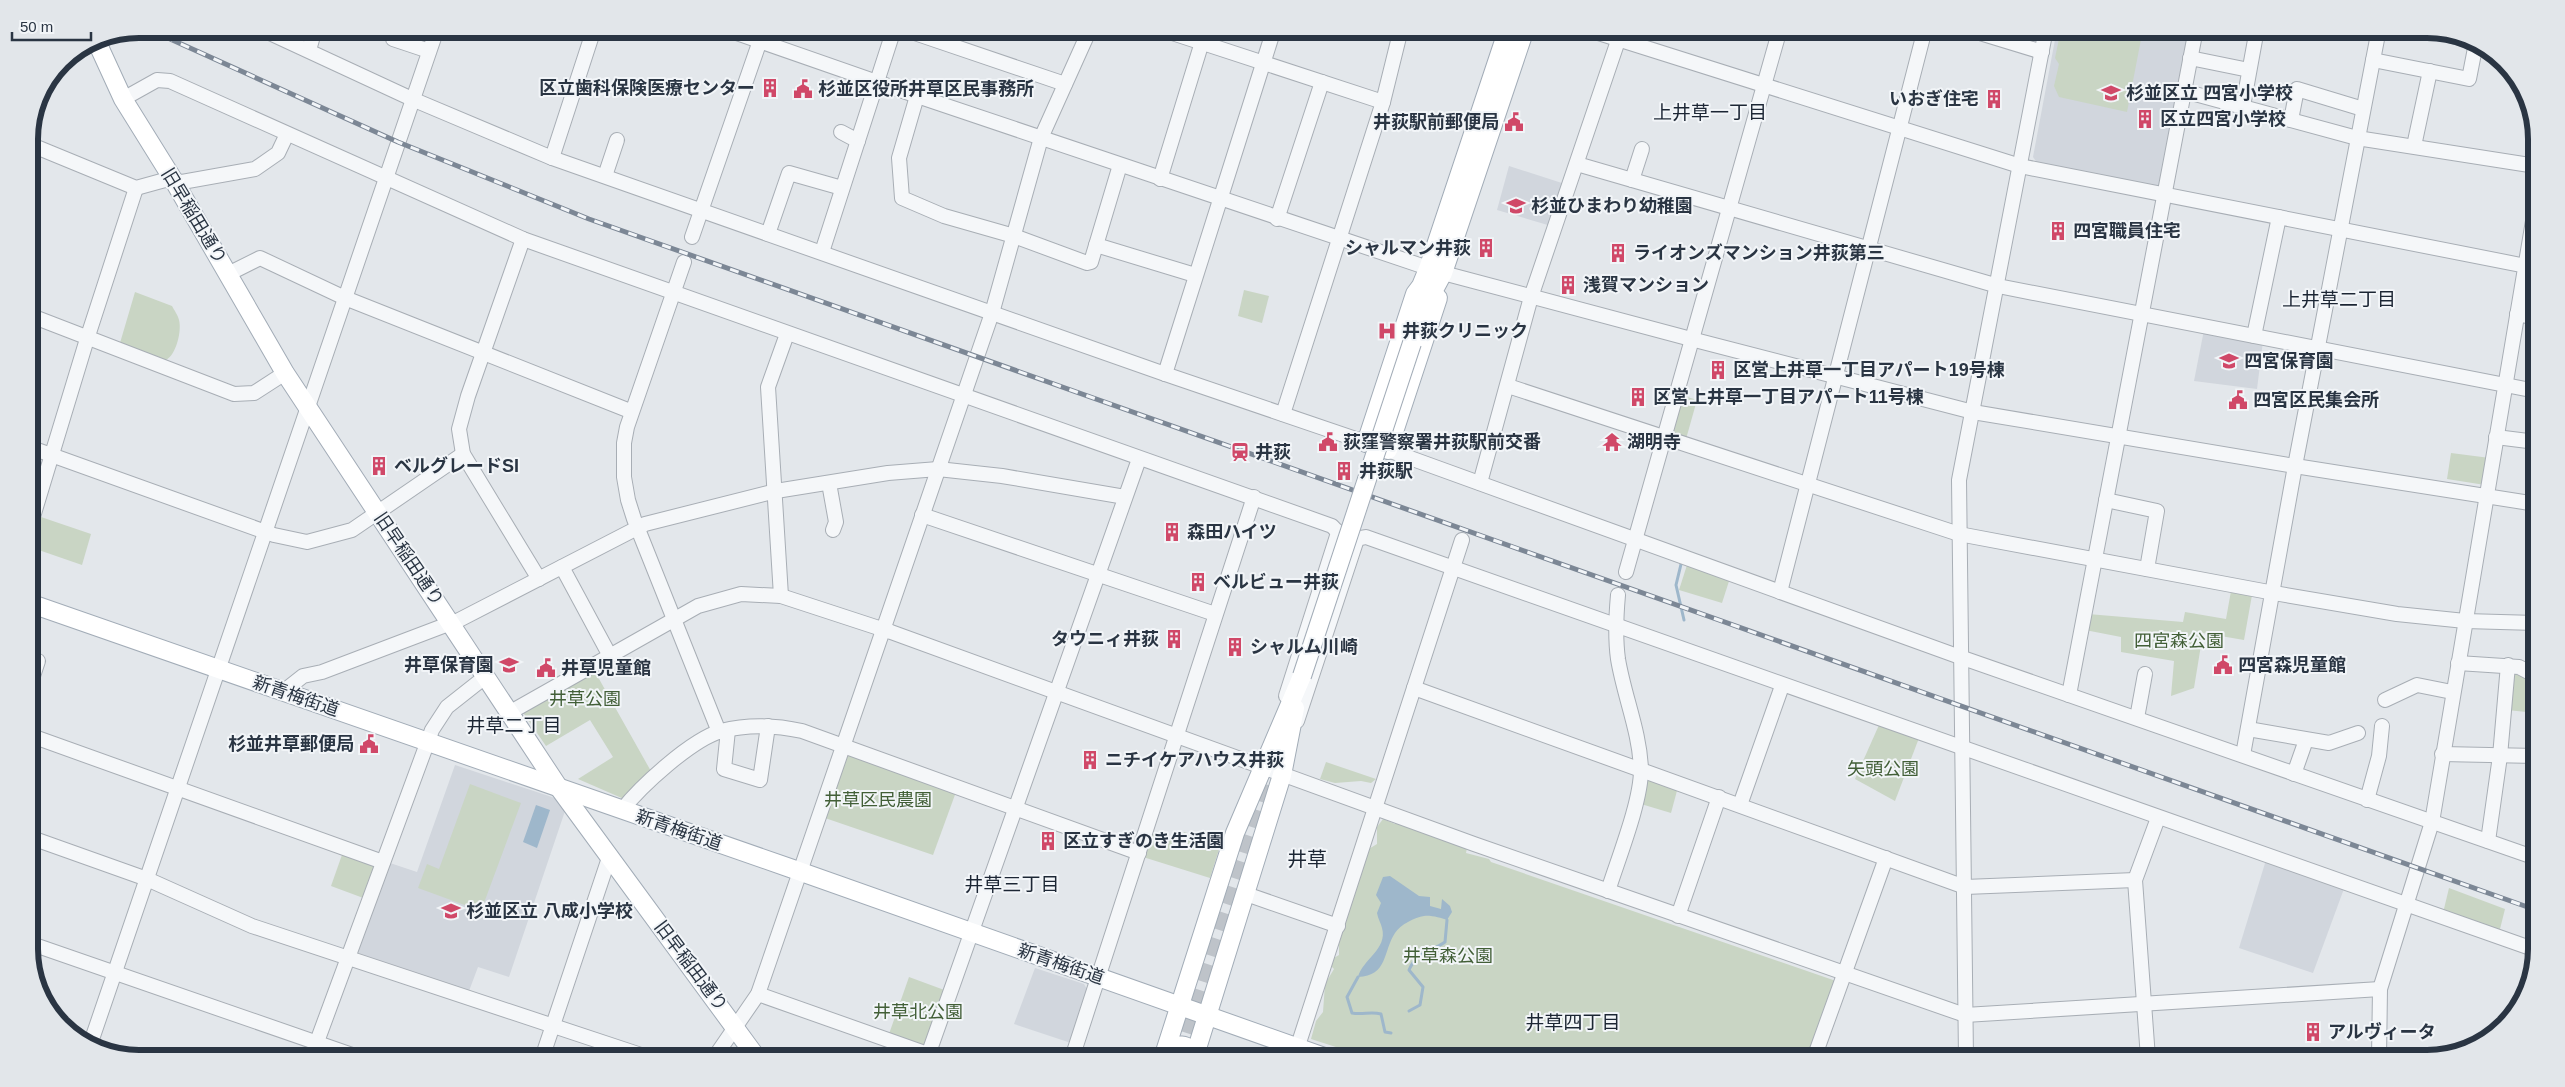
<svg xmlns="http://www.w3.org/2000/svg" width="2565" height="1087" font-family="Helvetica,'Noto Sans JP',sans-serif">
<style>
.built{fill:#d1d6dd}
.green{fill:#c9d5c4}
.water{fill:#9eb7cb}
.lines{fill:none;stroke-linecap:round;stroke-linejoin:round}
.stream{stroke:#9eb7cb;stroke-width:3}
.major-tunnel{stroke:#bec3c9;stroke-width:18;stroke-dasharray:18 9;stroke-linecap:butt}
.minor-casing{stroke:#a8aeb5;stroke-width:16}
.major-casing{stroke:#a2acb7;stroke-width:20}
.minor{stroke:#f5f7f9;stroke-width:14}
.major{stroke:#fff;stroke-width:18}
.rail-casing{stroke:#7c8795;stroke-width:5}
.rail{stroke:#f2f5f8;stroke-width:3;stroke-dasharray:9;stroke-linecap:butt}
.major-bridge-casing{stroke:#a2acb7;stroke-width:20;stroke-linecap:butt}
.major-bridge{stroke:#fff;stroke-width:18}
.labels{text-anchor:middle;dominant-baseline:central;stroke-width:4;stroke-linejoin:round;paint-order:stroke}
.poi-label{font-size:18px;font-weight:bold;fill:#2a3543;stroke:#f2f5f8;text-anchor:start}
.street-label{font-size:18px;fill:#2a3543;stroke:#f2f5f8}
.park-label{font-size:18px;fill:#425f37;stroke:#f2f5f8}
.neighbourhood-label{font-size:19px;fill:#1c2634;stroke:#f2f5f8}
.quarter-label{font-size:20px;fill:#1c2634;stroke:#f2f5f8}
.rim{fill:none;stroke:#2a3543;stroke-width:6}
</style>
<rect width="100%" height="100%" fill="#e3e7eb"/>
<g class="built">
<path d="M2057 29H2189L2158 189 2038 164 2033 157Z"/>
<path d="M1509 166 1565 184 1551 226 1497 210Z"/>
<path d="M2204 330 2263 341 2257 389 2194 381Z"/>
<path d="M455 765 558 799 565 811 509 977 478 967 469 991 358 955 356 950 390 863 417 872Z"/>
<path d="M2266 860 2345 886 2313 973 2239 948Z"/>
<path d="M1035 968 1084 984 1088 991 1071 1043 1014 1024Z"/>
</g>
<g class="green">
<path d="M2061 29H2143L2127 112 2059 97 2054 86 2059 64 2055 58Z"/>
<path d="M1244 290 1269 296 1262 323 1238 316Z"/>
<path d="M135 292 172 306C174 310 178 315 179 320 182 331 176 355 166 360L120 343Z"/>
<path d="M1681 395 1697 400 1686 439 1674 436 1672 428Z"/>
<path d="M2451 453 2490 458 2485 485 2447 479Z"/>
<path d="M41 517 91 534 82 565 30 547Z"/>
<path d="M1687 565 1730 578 1722 603 1679 590Z"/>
<path d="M2231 591 2252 595 2244 640 2203 633 2194 688 2171 696 2174 661 2121 652V637L2085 630 2088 614 2183 622 2185 612 2226 619Z"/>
<path d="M594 670 652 773 624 799 578 779 613 757 590 720 546 746 522 711Z"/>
<path d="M2511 673 2526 676 2536 681V713L2507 710Z"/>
<path d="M1879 725 1919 738 1895 801 1855 779Z"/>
<path d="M851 753 956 792 933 855 825 818 846 755Z"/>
<path d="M1326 762 1376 779 1371 783 1361 781 1335 783 1320 779Z"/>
<path d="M1650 777 1678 787 1671 813 1641 804 1646 782Z"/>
<path d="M470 784 521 803 481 911 418 888 427 864 439 869Z"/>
<path d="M1383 819 1395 824 1399 819 1467 848 1466 853 1489 859 1491 862 1836 981 1806 1058H1370L1311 1039 1316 1021 1323 1012 1325 984 1334 969 1330 965 1332 959 1339 955V944L1367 850 1377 844V827Z"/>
<path d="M1184 832 1221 843 1210 878 1143 857 1150 833 1181 843Z"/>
<path d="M343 852 378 865 366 899 331 886Z"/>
<path d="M2449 888 2505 909 2499 933 2443 913Z"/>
<path d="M909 977 947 991 928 1044 924 1046 889 1034Z"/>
</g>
<g class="water">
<path d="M536 805 550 810 537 848 523 842Z"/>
<path d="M1390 876 1419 896 1430 897V906L1441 909 1442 899 1450 906 1452 912 1447 920C1441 918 1431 915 1424 916 1415 917 1400 925 1395 933 1383 951 1388 976 1358 977 1362 960 1388 949 1382 928 1381 923 1378 919 1377 913L1381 903 1376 895 1383 877Z"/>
</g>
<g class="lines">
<g class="stream">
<path d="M1682 560 1676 585 1684 620"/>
<path d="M1358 977 1347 997 1352 1013C1363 1015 1371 1011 1381 1014L1385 1032 1391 1033"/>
<path d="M1409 1011 1420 1005 1423 987 1409 970C1418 950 1429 953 1445 942L1447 920"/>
</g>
<path class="major-tunnel" d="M1176 1058 1269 771"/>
<g class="minor-casing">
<g id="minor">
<path d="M261 29 412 99 552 158 1165 374 1388 450 1960 657 2536 858"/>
<path d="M725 29 920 97 1443 273 1691 339 1973 412 2295 466 2536 504"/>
<path d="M903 29 1065 84"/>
<path d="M1160 29 1383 102"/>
<path d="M1586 29 2020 166 2536 268"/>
<path d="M1967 29 2042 52"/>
<path d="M2431 30 2474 42"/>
<path d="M393 39 429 51"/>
<path d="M309 50 315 29"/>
<path d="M2190 58 2249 70"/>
<path d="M2373 60 2469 79 2476 43"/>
<path d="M2184 91 2357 138 2536 166"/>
<path d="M917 96 899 158 902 198 944 216 1014 236 1087 263 1091 262 1120 165"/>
<path d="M123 99 157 80 170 81 523 239 1332 526C1340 536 1354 540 1366 537L2536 950"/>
<path d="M2243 106 2257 29"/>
<path d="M2291 120 2297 89 2363 109"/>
<path d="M841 132 858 141"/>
<path d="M29 144 136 188 165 180 182 182 255 169 278 153 287 134"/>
<path d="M2414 146 2430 71"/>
<path d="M552 158 594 29"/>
<path d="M1577 164 1998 286 2536 391"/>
<path d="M605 176 617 140"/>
<path d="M1160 179 1202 42"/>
<path d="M1632 180 1642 149"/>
<path d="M1277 219 1322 82"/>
<path d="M768 234 789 173 842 188"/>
<path d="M692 237 764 29"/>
<path d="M523 239 468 396 459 429 463 454 539 579"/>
<path d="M1096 245 1195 275"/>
<path d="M822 252 894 29"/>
<path d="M684 262 627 427 624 443V477L628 500 634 519 719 732"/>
<path d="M228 274 260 258 345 298 630 411"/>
<path d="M2517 314 2536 318"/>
<path d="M29 315 234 394 254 393 285 373"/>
<path d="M2254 336 2279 217"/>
<path d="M1165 374 1274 29"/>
<path d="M1508 386 1959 534 2274 593 2397 614 2465 621 2536 623"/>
<path d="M1283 414 1383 102 1401 29"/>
<path d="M2496 437 2536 442"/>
<path d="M29 447 274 535 307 542 352 530 463 454"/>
<path d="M829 483 836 522 833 530"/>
<path d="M1480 483 1531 297 1622 29"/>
<path d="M2106 500 2157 511 2147 569"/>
<path d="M922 515 1215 614"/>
<path d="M29 530 87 339 136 188"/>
<path d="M562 567 610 656"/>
<path d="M1626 572 1780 29"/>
<path d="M1780 592 1925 29"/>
<path d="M781 596 768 387 787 334"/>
<path d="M29 658 38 661 29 688"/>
<path d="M2458 663 2519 667 2536 676"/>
<path d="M1414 688 1965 887 2135 880"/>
<path d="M284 691 303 676 322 672 459 620 645 524 776 491 888 473 938 469 1002 476 1125 497"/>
<path d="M2069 695 2196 29"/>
<path d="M1286 696 1338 533"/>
<path d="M2385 700 2417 685 2452 692"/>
<path d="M509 713 698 606 741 594 781 596 891 632 1474 844 1965 1015 2380 989"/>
<path d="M2137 718 2145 674"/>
<path d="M1297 721 1357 539"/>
<path d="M2248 729 2329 743 2358 733"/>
<path d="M728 730 724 769 760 780 768 726"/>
<path d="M29 735 383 862"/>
<path d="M2442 754 2536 756"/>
<path d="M2243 755 2295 466 2379 29"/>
<path d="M2294 774 2306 740"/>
<path d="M2367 800 2379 756 2382 726"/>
<path d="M1740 805 1782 686"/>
<path d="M622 810C641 786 691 740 721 731 748 724 775 725 802 731L1139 853"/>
<path d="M29 837 147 879 252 926 650 1058"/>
<path d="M2488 841 2500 756 2508 665"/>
<path d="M1608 891C1618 859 1641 802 1641 770 1640 732 1624 696 1618 659 1615 637 1616 617 1618 595"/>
<path d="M1246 894 1338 926"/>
<path d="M1678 916 1719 797"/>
<path d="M29 943 361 1058"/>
<path d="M758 994 939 1058"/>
<path d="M90 1045 437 29"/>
<path d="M311 1058 432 730 447 707 485 677"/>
<path d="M542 1058 610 855"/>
<path d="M714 1058 758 994 992 313 1041 138 1090 29"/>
<path d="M927 1058 1139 459"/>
<path d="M1072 1058 1254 497"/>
<path d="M1294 1058 1462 540"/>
<path d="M1814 1058 1886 858"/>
<path d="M1966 1058 1959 480 2046 29"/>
<path d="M2148 1058 2135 880 2158 818"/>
<path d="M2379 1058 2380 989 2432 822 2536 203"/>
</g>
</g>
<g class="major-casing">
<g id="major">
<path d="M95 38 123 99 174 181 285 373 559 788 757 1058"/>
<path d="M1421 314 1443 273 1525 29"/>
<path d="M1366 443 1415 294 1421 286 1428 269 1508 29"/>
<path d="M1388 450 1438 298"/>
<path d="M29 603 790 868 1327 1058"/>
<path d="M1165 1052C1174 1043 1190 1042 1195 1057"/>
<path d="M1163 1058 1235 833 1302 676"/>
<path d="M1194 1058 1282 775 1295 708"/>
</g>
</g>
<use href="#minor" class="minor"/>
<use href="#major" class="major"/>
<g class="rail-casing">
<path id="rail" d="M148 29 398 142 589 219 2536 910"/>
</g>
<use href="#rail" class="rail"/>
<g class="major-bridge-casing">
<path id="major-bridge" d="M1302 676 1412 343"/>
</g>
<use href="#major-bridge" class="major-bridge"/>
</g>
<defs>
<g id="building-bare" transform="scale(1.5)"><path d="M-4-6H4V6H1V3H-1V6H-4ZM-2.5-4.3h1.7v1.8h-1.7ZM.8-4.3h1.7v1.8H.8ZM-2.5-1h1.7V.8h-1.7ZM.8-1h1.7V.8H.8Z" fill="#d04868" stroke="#f2f5f8" stroke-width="2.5" paint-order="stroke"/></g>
<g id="civic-bare" transform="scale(1.5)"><path d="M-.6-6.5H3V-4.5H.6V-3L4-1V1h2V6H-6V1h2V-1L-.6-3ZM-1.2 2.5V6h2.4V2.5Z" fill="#d04868" stroke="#f2f5f8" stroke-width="2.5" paint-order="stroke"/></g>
<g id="school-bare" transform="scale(1.5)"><path d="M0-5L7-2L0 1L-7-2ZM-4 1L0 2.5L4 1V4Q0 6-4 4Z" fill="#d04868" stroke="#f2f5f8" stroke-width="2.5" paint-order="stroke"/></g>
<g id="hospital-bare" transform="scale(1.5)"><path d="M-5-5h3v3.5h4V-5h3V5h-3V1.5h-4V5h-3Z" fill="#d04868" stroke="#f2f5f8" stroke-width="2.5" paint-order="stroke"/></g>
<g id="temple-bare" transform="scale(1.5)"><path d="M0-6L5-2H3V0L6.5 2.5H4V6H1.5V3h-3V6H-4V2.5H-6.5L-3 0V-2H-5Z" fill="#d04868" stroke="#f2f5f8" stroke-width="2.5" paint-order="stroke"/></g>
<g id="station-bare" transform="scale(1.5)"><path d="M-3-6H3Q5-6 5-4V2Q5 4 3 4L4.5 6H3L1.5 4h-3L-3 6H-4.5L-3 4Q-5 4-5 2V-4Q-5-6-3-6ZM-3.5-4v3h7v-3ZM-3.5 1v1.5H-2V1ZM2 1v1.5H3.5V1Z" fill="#d04868" stroke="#f2f5f8" stroke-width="2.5" paint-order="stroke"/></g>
</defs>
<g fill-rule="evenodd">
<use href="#building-bare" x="770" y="88"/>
<use href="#civic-bare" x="803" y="89"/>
<use href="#school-bare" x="2111" y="93"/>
<use href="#building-bare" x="1994" y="99"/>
<use href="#building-bare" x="2145" y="119"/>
<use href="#civic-bare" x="1514" y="122"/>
<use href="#school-bare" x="1516" y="206"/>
<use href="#building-bare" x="2058" y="231"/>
<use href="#building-bare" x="1486" y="248"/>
<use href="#building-bare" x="1618" y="253"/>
<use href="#building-bare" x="1568" y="285"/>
<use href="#hospital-bare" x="1387" y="331"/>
<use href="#school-bare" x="2229" y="361"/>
<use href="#building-bare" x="1718" y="370"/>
<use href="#building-bare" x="1638" y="397"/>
<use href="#civic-bare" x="2238" y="400"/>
<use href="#civic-bare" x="1328" y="442"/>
<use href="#temple-bare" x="1612" y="442"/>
<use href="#station-bare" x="1240" y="452"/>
<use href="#building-bare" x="379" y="466"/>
<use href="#building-bare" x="1344" y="471"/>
<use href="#building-bare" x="1172" y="532"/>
<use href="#building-bare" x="1198" y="582"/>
<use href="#building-bare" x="1174" y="639"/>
<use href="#building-bare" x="1235" y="647"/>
<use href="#school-bare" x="509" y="665"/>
<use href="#civic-bare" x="2223" y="665"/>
<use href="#civic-bare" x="546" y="668"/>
<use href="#civic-bare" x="369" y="744"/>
<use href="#building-bare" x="1090" y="760"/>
<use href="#building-bare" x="1048" y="841"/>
<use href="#school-bare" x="451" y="911"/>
<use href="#building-bare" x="2313" y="1032"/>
</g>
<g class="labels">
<g class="poi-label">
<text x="755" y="88" text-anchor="end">区立歯科保険医療センター</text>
<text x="818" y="89">杉並区役所井草区民事務所</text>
<text x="2126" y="93">杉並区立 四宮小学校</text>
<text x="1979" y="99" text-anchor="end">いおぎ住宅</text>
<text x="2160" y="119">区立四宮小学校</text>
<text x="1499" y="122" text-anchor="end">井荻駅前郵便局</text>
<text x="1531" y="206">杉並ひまわり幼稚園</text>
<text x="2073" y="231">四宮職員住宅</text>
<text x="1471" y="248" text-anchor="end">シャルマン井荻</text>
<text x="1633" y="253">ライオンズマンション井荻第三</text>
<text x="1583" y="285">浅賀マンション</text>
<text x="1402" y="331">井荻クリニック</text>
<text x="2244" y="361">四宮保育園</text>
<text x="1733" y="370">区営上井草一丁目アパート19号棟</text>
<text x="1653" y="397">区営上井草一丁目アパート11号棟</text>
<text x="2253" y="400">四宮区民集会所</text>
<text x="1343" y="442">荻窪警察署井荻駅前交番</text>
<text x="1627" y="442">湖明寺</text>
<text x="1255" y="452">井荻</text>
<text x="394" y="466">ベルグレードSI</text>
<text x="1359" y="471">井荻駅</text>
<text x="1187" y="532">森田ハイツ</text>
<text x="1213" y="582">ベルビュー井荻</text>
<text x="1159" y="639" text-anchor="end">タウニィ井荻</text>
<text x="1250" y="647">シャルム川崎</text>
<text x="494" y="665" text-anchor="end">井草保育園</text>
<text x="2238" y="665">四宮森児童館</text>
<text x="561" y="668">井草児童館</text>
<text x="354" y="744" text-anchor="end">杉並井草郵便局</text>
<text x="1105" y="760">ニチイケアハウス井荻</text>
<text x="1063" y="841">区立すぎのき生活園</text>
<text x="466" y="911">杉並区立 八成小学校</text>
<text x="2328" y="1032">アルヴィータ</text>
</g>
<g class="street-label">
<text transform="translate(194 216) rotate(59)">旧早稲田通り</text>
<text transform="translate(409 559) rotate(56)">旧早稲田通り</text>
<text transform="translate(296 696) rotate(19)">新青梅街道</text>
<text transform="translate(679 830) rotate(19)">新青梅街道</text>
<text transform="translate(1061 964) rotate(19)">新青梅街道</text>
<text transform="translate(691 966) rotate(53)">旧早稲田通り</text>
</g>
<g class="park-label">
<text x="2179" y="641">四宮森公園</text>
<text x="585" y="699">井草公園</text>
<text x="1883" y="769">矢頭公園</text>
<text x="878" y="800">井草区民農園</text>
<text x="1448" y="956">井草森公園</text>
<text x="918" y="1012">井草北公園</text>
</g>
<g class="neighbourhood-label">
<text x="1710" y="112">上井草一丁目</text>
<text x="2339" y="299">上井草二丁目</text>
<text x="514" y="725">井草二丁目</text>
<text x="1012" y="884">井草三丁目</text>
<text x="1573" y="1022">井草四丁目</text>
</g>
<g class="quarter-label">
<text x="1307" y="859">井草</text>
</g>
</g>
<path d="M0 0H2565V1087H0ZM139 38H2427A101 101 0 0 1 2528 139V949A101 101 0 0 1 2427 1050H139A101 101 0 0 1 38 949V139A101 101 0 0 1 139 38Z" fill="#e2e6ea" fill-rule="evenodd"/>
<path class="rim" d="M139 38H2427A101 101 0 0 1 2528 139V949A101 101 0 0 1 2427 1050H139A101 101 0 0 1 38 949V139A101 101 0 0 1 139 38Z"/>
<path d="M12 32v8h79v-8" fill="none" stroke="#2a3543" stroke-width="2.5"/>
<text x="20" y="32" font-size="15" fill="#2a3543" stroke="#f2f5f8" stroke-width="4" paint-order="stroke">50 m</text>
</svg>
